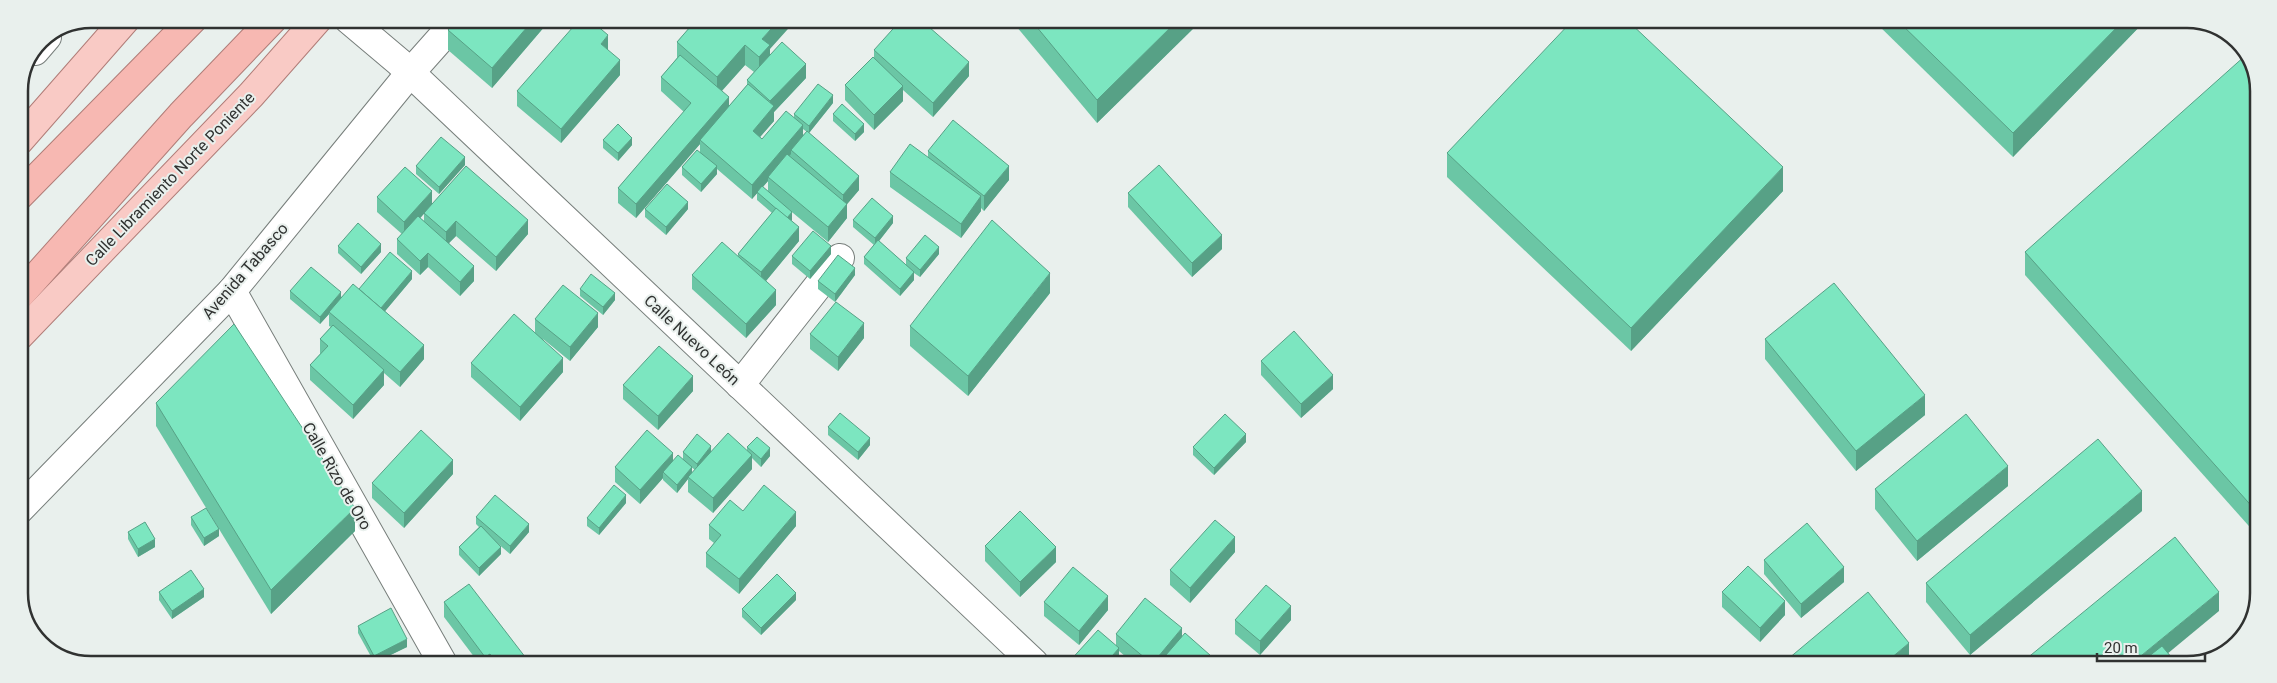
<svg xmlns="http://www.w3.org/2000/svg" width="2277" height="683" font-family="Roboto,sans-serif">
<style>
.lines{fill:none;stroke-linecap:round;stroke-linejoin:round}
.minor-casing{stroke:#777e7b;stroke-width:30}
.primary-casing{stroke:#b07d78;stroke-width:30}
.trunk-casing{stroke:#b07d78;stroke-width:30}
.minor{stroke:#fff;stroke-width:28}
.primary{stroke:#f9cac5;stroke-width:28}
.trunk{stroke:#f7b8b2;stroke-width:28}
.wall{fill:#6bc6a5;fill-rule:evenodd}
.shaded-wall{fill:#57a186}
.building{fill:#7ce6c0;stroke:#57a186}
.labels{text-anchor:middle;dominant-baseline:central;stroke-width:4;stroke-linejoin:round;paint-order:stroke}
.street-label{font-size:16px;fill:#303231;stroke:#e9f0ed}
.rim{fill:none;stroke:#303231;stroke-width:2.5}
</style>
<rect width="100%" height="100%" fill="#e9f0ed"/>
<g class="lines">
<g class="minor-casing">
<g id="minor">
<path d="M348 19 399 62 1034 663"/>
<path d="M35 51 47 37"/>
<path d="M232 291 442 662"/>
<path d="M740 385 840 258"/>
<path d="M19 510 232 291 410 73 458 19"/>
</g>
</g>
<g class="primary-casing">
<g id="primary">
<path d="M19 141 126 19"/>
<path d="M19 336 251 95 318 19"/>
</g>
</g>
<g class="trunk-casing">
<g id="trunk">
<path d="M19 196 193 19"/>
<path d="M19 296 181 115 273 19"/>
</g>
</g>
<use href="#minor" class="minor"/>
<use href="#primary" class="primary"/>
<use href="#trunk" class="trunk"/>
</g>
<g class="wall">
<path d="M458 19H551L492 88 448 50V30Z"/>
<path d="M597 19H613L606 27Z"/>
<path d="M697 19 770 49V55L806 78 774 112V121L760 137 762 139 794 117V114L833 103 809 133 859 190 847 204V218L828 242 787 208 792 220 791 221 799 241 766 281 776 305 746 338 692 289V275L738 256V254L772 213 757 200V193L752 199 717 169V174L701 192 682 175V167L700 152V144L636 218 618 203V188L684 112 661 91V77L677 58V42ZM745 65 754 72 747 80V85L729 106 722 91ZM803 129 807 132 803 135ZM768 181V191L763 187Z"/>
<path d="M1011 20H1202L1097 123Z"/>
<path d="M1874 21H2145L2013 157Z"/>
<path d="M608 50 620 75 561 143 517 106V91Z"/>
<path d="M874 50 969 76 933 117 903 90V101L874 130 845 100V85L874 58Z"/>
<path d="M2258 85 2256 534 2025 275V252Z"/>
<path d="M833 114 864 132 855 141 833 121Z"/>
<path d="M603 140 632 145 618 161 603 148Z"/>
<path d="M928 151 1009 180 984 211 981 208V211L961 238 890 187V172L928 157Z"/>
<path d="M1447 153 1783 191 1631 351 1447 177Z"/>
<path d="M465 165 439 194 416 174V166Z"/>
<path d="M1128 193 1222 249 1192 277 1128 207Z"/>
<path d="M377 197 432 205 528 234 496 271 456 236 449 243 474 281 460 296 428 267 420 275 397 254V239L402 234 377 212ZM424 213V221L420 218Z"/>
<path d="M645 209H688L666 235 645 217Z"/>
<path d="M853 220 893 223 879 241 906 265V258L939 254 920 277 914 273V280L900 296 864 264V257L874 245 853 227Z"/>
<path d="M338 246 381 252 361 274 338 253Z"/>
<path d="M831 254 810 279 792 264V256Z"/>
<path d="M855 275 835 302 818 289V281Z"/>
<path d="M412 279 385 311 424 359 400 387 384 373V385L353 419 310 380V365L320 354V339L331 327 329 326V314L320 324 290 299V291L341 297 359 289Z"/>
<path d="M580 289 615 300 603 315 580 296Z"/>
<path d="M1050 293 968 396 910 346V326Z"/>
<path d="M535 319 598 327 570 361 543 339 563 372 520 421 471 377V363L535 332Z"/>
<path d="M810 334 864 338 838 371 810 349Z"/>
<path d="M1765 339 1925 415 1856 471 1765 359Z"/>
<path d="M1261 361 1333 389 1301 418 1261 375Z"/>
<path d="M623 385 693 391 658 430 623 399Z"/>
<path d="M156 403 355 531 271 614 156 426Z"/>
<path d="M828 427 870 445 858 460 828 435Z"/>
<path d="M1246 442 1214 475 1193 455V447Z"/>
<path d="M747 447 770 456 761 467 752 458V469L713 513 688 492V479L677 493 663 480V478L640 504 615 482V467L673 461 683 459V452L747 451ZM690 466 695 470 692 473Z"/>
<path d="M453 474 404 528 372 498V483Z"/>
<path d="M2008 486 1917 561 1875 509V489Z"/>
<path d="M626 503 599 535 587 526V518Z"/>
<path d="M743 511 796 526 739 594 706 567V553L714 543 709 539V525Z"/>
<path d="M2142 511 1970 655 1926 602V583Z"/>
<path d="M191 517 219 536 204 546 191 525Z"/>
<path d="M476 517 529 532 510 554 496 542 501 554 479 576 459 555V547L479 527 476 524Z"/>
<path d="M128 532 155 547 138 557 128 539Z"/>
<path d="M985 546 1056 562 1020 597 985 561Z"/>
<path d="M1235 552 1190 603 1170 585V570Z"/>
<path d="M1764 560 1844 582 1801 618 1764 574Z"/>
<path d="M159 592 204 597 172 619 159 600Z"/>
<path d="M1722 592 1785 615 1760 642 1722 607Z"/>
<path d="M796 600 761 635 742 617V609Z"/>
<path d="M444 602 529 662H478L444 617Z"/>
<path d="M1044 602 1108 610 1079 645 1044 616Z"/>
<path d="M2256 612 2246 625V616Z"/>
<path d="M1235 620H1291L1260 655 1235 634Z"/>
<path d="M358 626 407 647 376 662H374L358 633Z"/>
<path d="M1116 634 1182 637 1219 663H1133L1119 651V656L1113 663H1068L1116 645Z"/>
</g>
<g class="shaded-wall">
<path d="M534 19H551L492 88V68Z"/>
<path d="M606 19H613L606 27Z"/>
<path d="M779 20H796L770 49V65L759 77V57L762 39Z"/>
<path d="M1178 20H1202L1097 123V100Z"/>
<path d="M2123 21H2145L2013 157V133Z"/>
<path d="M608 35V50L601 44Z"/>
<path d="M745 45V65L717 96V77Z"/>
<path d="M620 60V75L561 143V129Z"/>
<path d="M969 62V76L933 117V103Z"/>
<path d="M806 64V78L774 112V121L753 145V131L770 111V101Z"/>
<path d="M903 86V101L874 130V115Z"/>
<path d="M833 95V103L809 133V126Z"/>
<path d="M729 97V111L700 140V144L636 218V204Z"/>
<path d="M864 124V132L855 141V134Z"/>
<path d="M803 125V140L791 150V154L769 179 768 177V181L752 199V185Z"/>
<path d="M632 138V145L618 161V153Z"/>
<path d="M465 157V165L439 194V187Z"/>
<path d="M717 166V174L701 192V184Z"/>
<path d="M1009 166V180L984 211V196Z"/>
<path d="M1783 167V191L1631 351V328Z"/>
<path d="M859 176V190L843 209V195Z"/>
<path d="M432 191V205L404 236V222Z"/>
<path d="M981 196V211L961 238V224Z"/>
<path d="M688 202V209L666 235V227Z"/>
<path d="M847 204V218L828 242V227Z"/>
<path d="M792 212V220L787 226V218Z"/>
<path d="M893 216V223L875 246V238Z"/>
<path d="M528 220V234L496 271V257Z"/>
<path d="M456 221V236L446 246V232Z"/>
<path d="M799 227V241L761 287V272Z"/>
<path d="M1222 235V249L1192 277V263Z"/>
<path d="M381 244V252L361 274V267Z"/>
<path d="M831 246V254L810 279V271Z"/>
<path d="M939 247V254L920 277V270Z"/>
<path d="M428 253V267L420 275V261Z"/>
<path d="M474 266V281L460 296V282Z"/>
<path d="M855 268V275L835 302V294Z"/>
<path d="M412 271V279L381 316V308Z"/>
<path d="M914 272V280L900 296V289Z"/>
<path d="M1050 273V293L968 396V376Z"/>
<path d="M776 290V305L746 338V324Z"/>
<path d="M341 292V300L329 312V314L320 324V317Z"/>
<path d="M615 293V300L603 315V307Z"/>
<path d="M598 313V327L570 361V347Z"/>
<path d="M864 323V338L838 371V357Z"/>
<path d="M424 345V359L400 387V372Z"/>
<path d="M563 358V372L520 421V407Z"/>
<path d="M384 370V385L353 419V405Z"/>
<path d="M1333 375V389L1301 418V404Z"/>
<path d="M693 376V391L658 430V416Z"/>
<path d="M1925 395V415L1856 471V451Z"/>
<path d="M1246 434V442L1214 475V468Z"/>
<path d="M870 438V445L858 460V452Z"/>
<path d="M711 446V454L697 471V464Z"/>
<path d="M770 448V456L761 467V459Z"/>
<path d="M673 453V467L663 472V478L640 504V490Z"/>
<path d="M752 455V469L713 513V498Z"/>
<path d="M453 460V474L404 528V513Z"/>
<path d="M2008 466V486L1917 561V541Z"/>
<path d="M692 467V475L688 477V479L677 493V485Z"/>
<path d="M2142 491V511L1970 655V635Z"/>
<path d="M626 495V503L599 535V528Z"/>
<path d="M355 508V531L271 614V590Z"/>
<path d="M796 512V526L739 594V579Z"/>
<path d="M529 524V532L510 554V546Z"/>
<path d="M219 529V536L204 546V538Z"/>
<path d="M1235 537V552L1190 603V588Z"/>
<path d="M155 539V547L138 557V549Z"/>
<path d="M501 547V554L479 576V568Z"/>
<path d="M1056 547V562L1020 597V582Z"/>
<path d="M1844 567V582L1801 618V604Z"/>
<path d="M204 589V597L172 619V611Z"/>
<path d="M2219 592V611L2155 664H2131Z"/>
<path d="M796 593V600L761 635V628Z"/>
<path d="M1108 596V610L1079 645V631Z"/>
<path d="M1785 601V615L1760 642V628Z"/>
<path d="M1291 606V620L1260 655V641Z"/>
<path d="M1182 628V642L1165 663H1153Z"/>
<path d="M407 639V647L376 662H374V656Z"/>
<path d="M1909 643V662L1907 664H1884Z"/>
<path d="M1119 648V656L1113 663H1106Z"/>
<path d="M490 654V662H485V657Z"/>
</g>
<g class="building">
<path d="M458 19H534L492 68 448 30Z"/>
<path d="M580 19H589L608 35 601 44 620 60 561 129 517 91Z"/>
<path d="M697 19 779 20 762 39 770 45 759 57 745 45 717 77 677 42Z"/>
<path d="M901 20H921L969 62 933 103 874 50Z"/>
<path d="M1031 20H1178L1097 100Z"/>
<path d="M1572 21H1628L1783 167 1631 328 1447 153Z"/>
<path d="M1898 21H2123L2013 133Z"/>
<path d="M782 42 806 64 770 101 747 80Z"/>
<path d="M680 55 729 97 636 204 618 188 691 103 661 77Z"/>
<path d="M2246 55 2258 85 2256 511 2025 252Z"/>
<path d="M873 57 903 86 874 115 845 85Z"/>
<path d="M748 84 774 106 753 131 762 139 786 111 803 125 752 185 700 140Z"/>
<path d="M818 84 833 95 809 126 794 114Z"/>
<path d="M842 104 864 124 855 134 833 114Z"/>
<path d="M953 120 1009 166 984 196 928 151Z"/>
<path d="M618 124 632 138 618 153 603 140Z"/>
<path d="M807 131 859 176 843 195 791 150Z"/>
<path d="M441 137 465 157 439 187 416 166Z"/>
<path d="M910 144 981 196 961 224 890 172Z"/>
<path d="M697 150 717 166 701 184 682 167Z"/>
<path d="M787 154 847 204 828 227 768 177Z"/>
<path d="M1159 165 1222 235 1192 263 1128 193Z"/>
<path d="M466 166 528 220 496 257 456 221 446 232 424 213Z"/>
<path d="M405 167 432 191 404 222 377 197Z"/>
<path d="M667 184 688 202 666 227 645 209Z"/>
<path d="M762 186 792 212 787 218 757 192Z"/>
<path d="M872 198 893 216 875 238 853 220Z"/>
<path d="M776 208 799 227 761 272 738 254Z"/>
<path d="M418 216 474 266 460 282 428 253 420 261 397 239Z"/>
<path d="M992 220 1050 273 968 376 910 326Z"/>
<path d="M358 223 381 244 361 267 338 246Z"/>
<path d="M813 231 831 246 810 271 792 256Z"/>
<path d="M925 235 939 247 920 270 906 258Z"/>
<path d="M878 240 914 272 900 289 864 257Z"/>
<path d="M722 242 776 290 746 324 692 275Z"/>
<path d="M390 252 412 271 381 308 359 289Z"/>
<path d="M838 255 855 268 835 294 818 281Z"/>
<path d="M311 267 341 292 320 317 290 291Z"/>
<path d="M591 274 615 293 603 307 580 289Z"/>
<path d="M1834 283 1925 395 1856 451 1765 339Z"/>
<path d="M353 284 424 345 400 372 329 312Z"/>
<path d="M563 285 598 313 570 347 535 319Z"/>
<path d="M836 302 864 323 838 357 810 334Z"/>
<path d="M514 314 563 358 520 407 471 363Z"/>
<path d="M234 324 355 508 271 590 156 403Z"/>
<path d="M333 325 384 370 353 405 310 365 328 346 320 339Z"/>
<path d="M1294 331 1333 375 1301 404 1261 361Z"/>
<path d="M659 346 693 376 658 416 623 385Z"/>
<path d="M840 413 870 438 858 452 828 427Z"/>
<path d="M1225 414 1246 434 1214 468 1193 447Z"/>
<path d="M1966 414 2008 466 1917 541 1875 489Z"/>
<path d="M421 430 453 460 404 513 372 483Z"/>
<path d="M647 430 673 453 640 490 615 467Z"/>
<path d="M728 433 752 455 713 498 688 477Z"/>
<path d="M697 434 711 446 697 464 683 452Z"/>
<path d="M757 437 770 448 761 459 747 447Z"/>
<path d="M2098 439 2142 491 1970 635 1926 583Z"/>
<path d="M678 455 692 467 677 485 663 472Z"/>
<path d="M614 485 626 495 599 528 587 518Z"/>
<path d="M764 485 796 512 739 579 706 553 721 535 709 525 730 500 743 511Z"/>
<path d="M495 495 529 524 510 546 476 517Z"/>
<path d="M206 508 219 529 204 538 191 517Z"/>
<path d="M1020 511 1056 547 1020 582 985 546Z"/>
<path d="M1215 520 1235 537 1190 588 1170 570Z"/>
<path d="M145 522 155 539 138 549 128 532Z"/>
<path d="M1807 523 1844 567 1801 604 1764 560Z"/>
<path d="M481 526 501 547 479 568 459 547Z"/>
<path d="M2175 537 2219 592 2131 664H2020Z"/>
<path d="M1748 566 1785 601 1760 628 1722 592Z"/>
<path d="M1073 567 1108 596 1079 631 1044 602Z"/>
<path d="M191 570 204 589 172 611 159 592Z"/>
<path d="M777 574 796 593 761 628 742 609Z"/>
<path d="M469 584 529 662H496L490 654 485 657 444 602Z"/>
<path d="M1266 585 1291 606 1260 641 1235 620Z"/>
<path d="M1868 592 1909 643 1884 664H1782Z"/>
<path d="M1145 598 1182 628 1153 663H1151L1116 634Z"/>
<path d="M391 608 407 639 374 656 358 626Z"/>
<path d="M2256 609V612L2250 620 2246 616Z"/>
<path d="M1098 630 1119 648 1106 663H1068Z"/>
<path d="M1185 633 1219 663H1159Z"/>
<path d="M2162 646 2177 664H2139Z"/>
<path d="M423 658 425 662H414Z"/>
<path d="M1933 660 1936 664H1928Z"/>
</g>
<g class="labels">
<g class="street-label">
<text transform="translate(170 179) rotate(-46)">Calle Libramiento Norte Poniente</text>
<text transform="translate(245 271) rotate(-49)">Avenida Tabasco</text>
<text transform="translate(692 340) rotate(43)">Calle Nuevo León</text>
<text transform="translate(337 476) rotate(60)">Calle Rizo de Oro</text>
</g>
</g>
<path d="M0 0H2277V683H0ZM91 28H2187A63 63 0 0 1 2250 91V593A63 63 0 0 1 2187 656H91A63 63 0 0 1 28 593V91A63 63 0 0 1 91 28Z" fill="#e9f0ed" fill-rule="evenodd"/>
<path class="rim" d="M91 28H2187A63 63 0 0 1 2250 91V593A63 63 0 0 1 2187 656H91A63 63 0 0 1 28 593V91A63 63 0 0 1 91 28Z"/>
<path d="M2097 653v8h108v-8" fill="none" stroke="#303231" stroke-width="2.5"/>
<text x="2104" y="653" font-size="15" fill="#303231" stroke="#e9f0ed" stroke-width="4" paint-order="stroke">20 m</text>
</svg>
